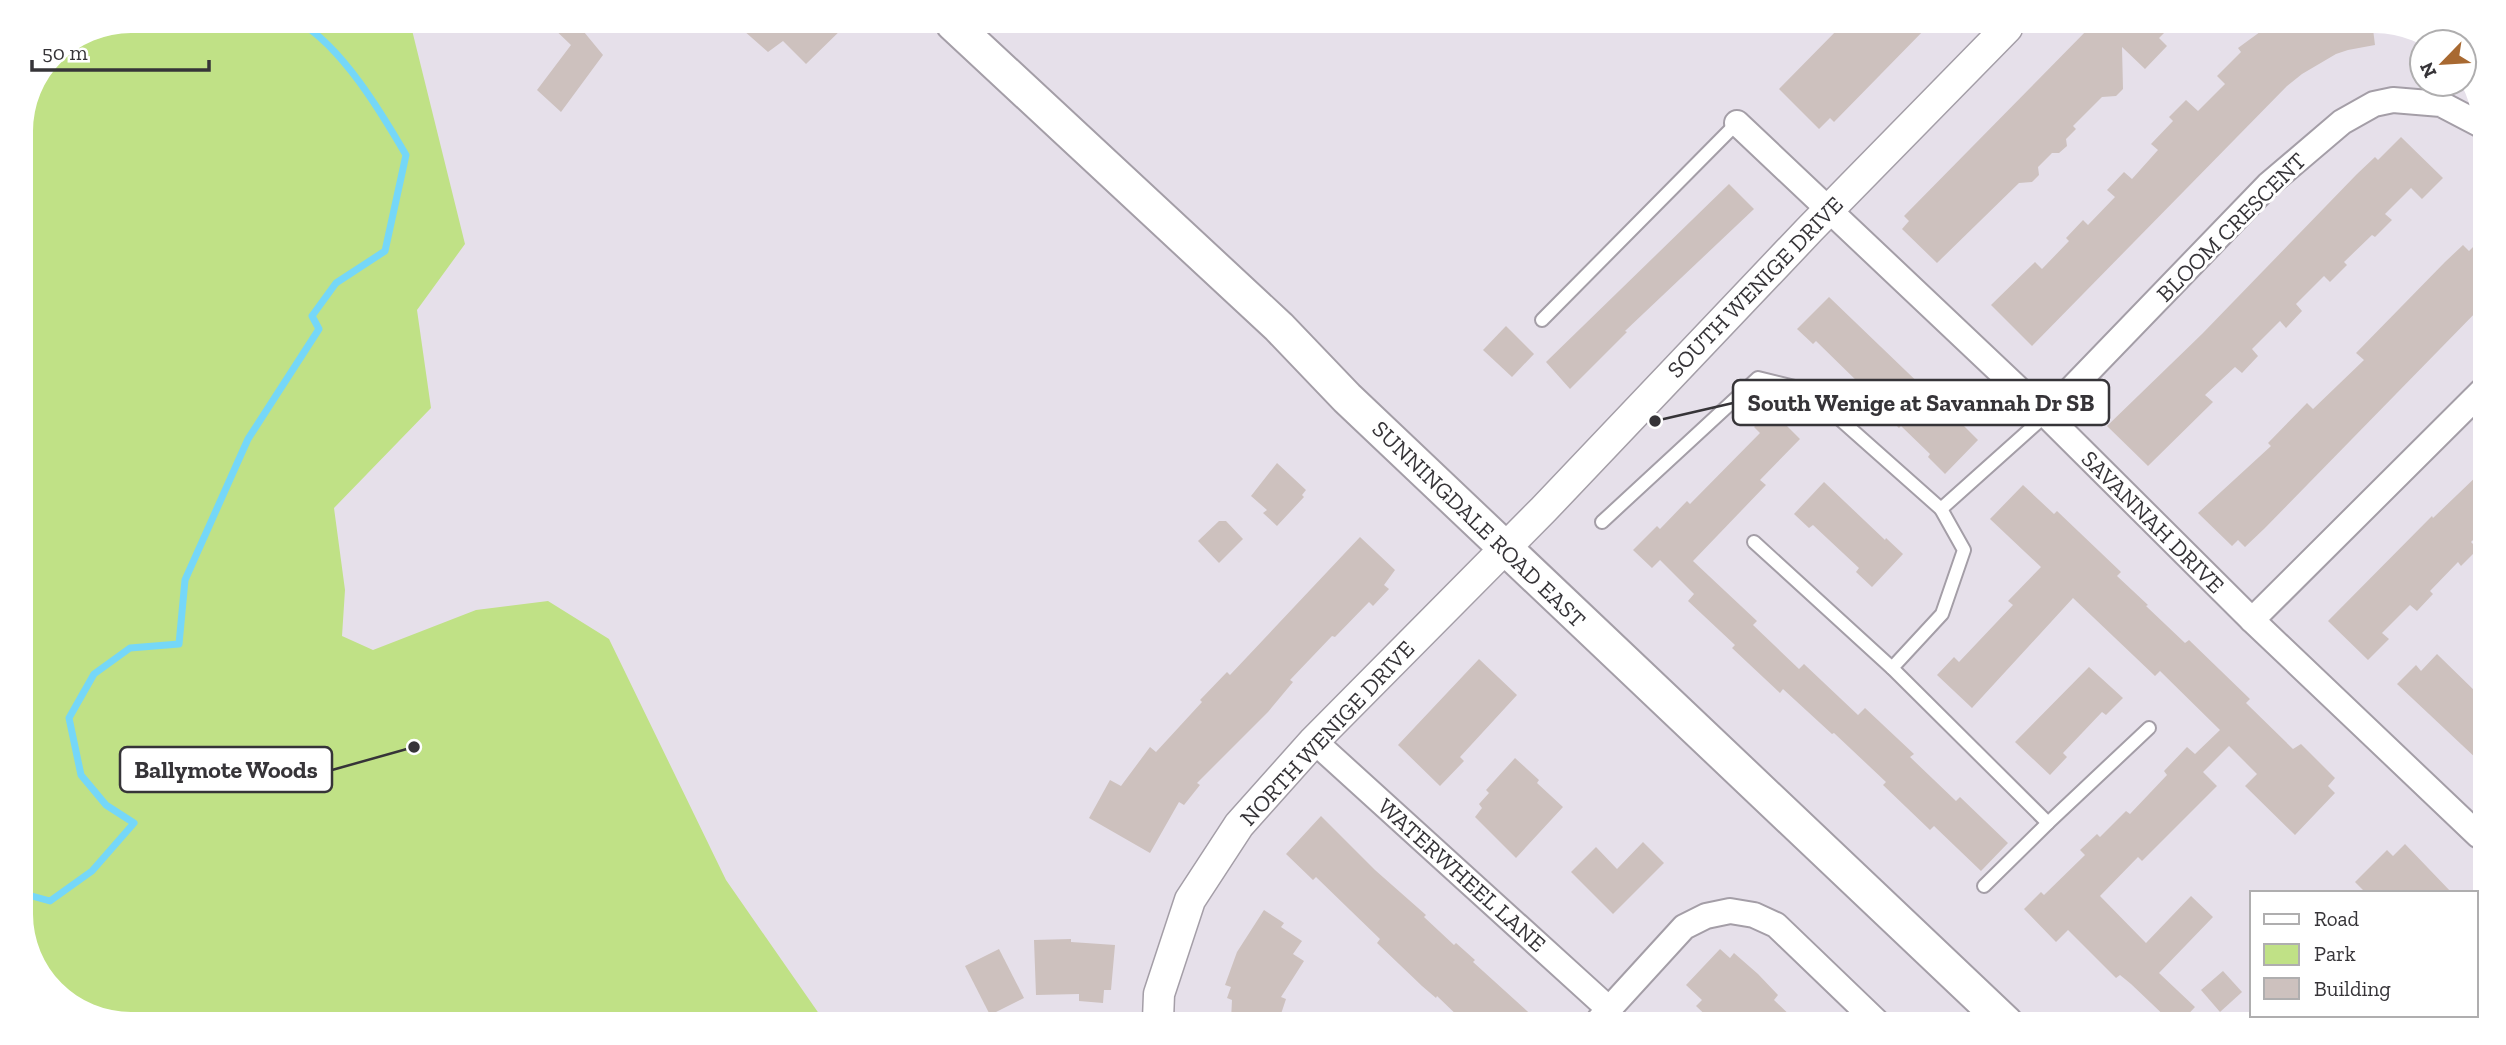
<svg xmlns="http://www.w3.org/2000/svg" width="2506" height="1045" font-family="'Zilla Slab',serif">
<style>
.green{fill:#c0e186}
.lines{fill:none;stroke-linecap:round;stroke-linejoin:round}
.stream{stroke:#75d7f8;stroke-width:7}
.building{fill:#cdc1be}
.service-casing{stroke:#a49ea7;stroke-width:16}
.minor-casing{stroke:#a49ea7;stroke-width:28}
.tertiary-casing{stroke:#a49ea7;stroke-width:33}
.secondary-casing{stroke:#a49ea7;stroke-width:37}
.service{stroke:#fff;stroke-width:12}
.minor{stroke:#fff;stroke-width:24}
.tertiary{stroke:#fff;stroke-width:30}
.secondary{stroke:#fff;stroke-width:33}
.labels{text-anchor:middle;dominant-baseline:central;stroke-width:6;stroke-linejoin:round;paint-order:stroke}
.street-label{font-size:23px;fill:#363438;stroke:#fff}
.leader{fill:none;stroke:#363438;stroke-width:2.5}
.callout-dot{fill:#363438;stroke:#fff;stroke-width:2.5}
.callout{fill:#fff;stroke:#363438;stroke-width:2.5}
.callout-label{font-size:24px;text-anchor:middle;font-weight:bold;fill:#363438}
</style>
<rect width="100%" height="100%" fill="#e6e0ea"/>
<path class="green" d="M131 21 410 22 465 244 417 310 431 408 334 508 345 590 342 636 373 650 476 610 548 601 609 639 726 880 822 1018 89 1016 44 981 21 921V124L54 53Z"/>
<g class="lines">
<path class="stream" d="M21 893 50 901 92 871 134 823 106 805 81 775 69 718 94 674 130 648 179 644 185 580 248 439 319 329 312 316 336 283 385 251 406 155C381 112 342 47 299 22"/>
</g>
<g class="building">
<path d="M548 23H592L584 32 603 55 561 112 537 90 571 45Z"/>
<path d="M735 23H809L847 24 806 64 783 41 768 52Z"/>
<path d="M1840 27H1927L1834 122 1830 118 1819 129 1779 89Z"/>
<path d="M2089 28H2169L2159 38 2167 46 2145 69 2122 47 2123 89 2116 96 2102 97 2073 126 2076 129 2066 139 2067 146 2059 153H2052L2038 167 2039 175 2032 182 2019 183 1937 263 1902 229 1909 221 1904 216Z"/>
<path d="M2264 29H2373L2375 45 2348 50 2336 54 2302 74 2287 86 2032 346 1991 305 2035 262 2042 269 2069 241 2066 238 2083 220 2088 225 2115 197 2107 190 2124 172 2132 179 2158 150 2151 144 2173 121 2169 117 2186 100 2198 111 2225 84 2217 76 2241 52 2238 48Z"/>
<path d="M2401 137 2443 178 2422 199 2411 188 2385 214 2392 220 2375 237 2372 235 2344 262 2347 265 2330 282 2324 276 2296 304 2302 311 2286 328 2280 321 2252 349 2258 356 2242 373 2235 367 2205 395 2213 402 2148 466 2107 426 2202 334 2357 174 2375 157 2378 160Z"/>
<path d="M1729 184 1754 209 1625 331 1627 332 1570 389 1546 362Z"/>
<path d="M2484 236 2483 305 2265 528 2245 547 2238 540 2232 546 2198 513 2271 446 2268 443 2307 403 2313 409 2364 360 2356 353 2445 262 2463 245 2469 251Z"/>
<path d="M1829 297 1931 395 1928 398 1958 426 1961 423 1978 440 1945 474 1928 457 1930 454 1901 426 1899 428 1858 389 1862 386 1816 341 1813 344 1797 329Z"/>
<path d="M1506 326 1534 354 1512 377 1483 350Z"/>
<path d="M1777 404 1791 418 1785 424 1800 439 1760 480 1766 485 1693 561 1757 621 1753 625 1799 669 1804 664 1858 715 1865 708 1914 754 1910 757 1956 801 1960 797 2008 843 1981 871 1934 826 1930 830 1883 785 1886 782 1834 733 1832 734 1783 689 1780 693 1732 648 1735 645 1688 601 1694 594 1660 560 1652 568 1633 550 1657 526 1660 529 1687 501 1690 504 1760 433 1754 427Z"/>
<path d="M1277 463 1306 490 1302 495 1304 497 1277 526 1263 513 1267 510 1251 496Z"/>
<path d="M2481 472V532L2471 542 2478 549 2461 566 2458 562 2430 591 2433 594 2417 611 2410 605 2382 633 2389 639 2368 660 2328 621 2432 516 2433 518Z"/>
<path d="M1824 482 1885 540 1886 538 1903 554 1872 587 1856 572 1859 568 1813 525 1809 528 1794 514Z"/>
<path d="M2023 485 2054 514 2057 511 2121 572 2117 576 2148 605 2146 606 2185 643 2189 640 2250 699 2246 703 2293 749 2301 744 2335 778 2328 786 2335 793 2295 835 2245 786 2257 774 2229 746 2203 772 2217 786 2142 861 2138 857 2100 896 2146 943 2191 896 2213 917 2159 973 2195 1007 2180 1023H2172L2131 984 2120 975 2116 978 2068 930 2056 942 2024 909 2041 892 2044 895 2085 855 2080 850 2097 834 2100 837 2126 811 2130 814 2167 775 2164 771 2187 747 2195 754 2220 730 2160 671 2155 676 2073 598 1972 708 1937 675 1954 657 1959 662 2013 605 2008 601 2041 567 1990 519Z"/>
<path d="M1219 521H1226L1243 539 1219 563 1198 541Z"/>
<path d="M1360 537 1395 570 1384 585 1389 589 1373 606 1369 602 1335 637 1332 636 1290 680 1293 682 1268 712 1197 783 1200 785 1184 805 1179 802 1150 853 1089 818 1110 780 1121 786 1150 747 1156 752 1202 702 1200 700 1227 672 1230 675Z"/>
<path d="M2437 654 2479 695V761L2397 684 2416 665 2421 671Z"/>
<path d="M1479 659 1517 695 1460 757 1464 761 1440 786 1398 745Z"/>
<path d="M2089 667 2123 698 2106 715 2102 712 2063 753 2067 757 2050 775 2015 742Z"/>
<path d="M1515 758 1539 780 1537 783 1563 807 1516 858 1475 817 1482 808 1479 804 1489 793 1486 790Z"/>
<path d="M1321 816 1375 870 1426 915 1424 917 1454 945 1456 943 1475 960 1473 962 1538 1021H1463L1437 996 1436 998 1422 986 1377 943 1380 939 1350 910 1316 877 1313 880 1286 854Z"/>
<path d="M1643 842 1664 863 1613 914 1571 872 1596 847 1617 869Z"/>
<path d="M2405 844 2452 893H2366L2355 882 2387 850 2393 856Z"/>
<path d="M1264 910 1284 923 1281 927 1302 941 1293 954 1304 961 1281 997 1286 999 1279 1020H1231L1232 1000 1227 998 1231 987 1225 985 1237 952Z"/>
<path d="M1071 939V942L1115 945 1111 990H1104L1103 1003 1079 1001V994L1036 995 1034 940Z"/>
<path d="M999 949 1024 998 990 1015 965 966Z"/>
<path d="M1720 949 1730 958 1734 953 1758 974 1778 995 1774 1000 1797 1022H1713L1696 1006 1702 1000 1686 985Z"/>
<path d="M2223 971 2242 992 2220 1012 2201 990Z"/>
</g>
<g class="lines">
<g class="service-casing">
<g id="service">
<path d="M1542 320 1737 123"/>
<path d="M1941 509 1964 550 1942 614 1892 668 2048 823 2149 728"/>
<path d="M1602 522 1758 378 1807 390 1941 509 2046 415"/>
<path d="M1754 542 1892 668"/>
<path d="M1984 886 2048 823"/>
</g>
</g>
<g class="minor-casing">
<g id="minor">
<path d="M1737 123 2046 415 2252 620 2478 835"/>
<path d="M2046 415 2268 185 2342 122 2374 104 2393 100 2441 104 2485 127"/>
<path d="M2252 620 2482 391"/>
<path d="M1314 741 1609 1009"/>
<path d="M1599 1020 1684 927 1706 916 1730 911 1754 915 1776 925 1877 1022"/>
</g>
</g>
<g class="tertiary-casing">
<path id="tertiary" d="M1158 1020 1159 994 1190 900 1239 825 1314 741 1543 510 1810 229 2007 28"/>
</g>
<g class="secondary-casing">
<path id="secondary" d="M953 24 1279 327 1347 398 2006 1023"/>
</g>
<use href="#service" class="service"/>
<use href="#minor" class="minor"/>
<use href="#tertiary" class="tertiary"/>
<use href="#secondary" class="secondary"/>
</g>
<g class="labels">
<g class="street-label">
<text transform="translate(2231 227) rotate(-45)">BLOOM CRESCENT</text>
<text transform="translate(1755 287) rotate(-46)">SOUTH WENIGE DRIVE</text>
<text transform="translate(2153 522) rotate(45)">SAVANNAH DRIVE</text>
<text transform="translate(1479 524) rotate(44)">SUNNINGDALE ROAD EAST</text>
<text transform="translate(1327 733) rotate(-47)">NORTH WENIGE DRIVE</text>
<text transform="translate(1462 875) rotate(42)">WATERWHEEL LANE</text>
</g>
</g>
<path d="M0 0H2506V1045H0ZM131 33H2375A98 98 0 0 1 2473 131V914A98 98 0 0 1 2375 1012H131A98 98 0 0 1 33 914V131A98 98 0 0 1 131 33Z" fill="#fff" fill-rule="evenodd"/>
<path class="leader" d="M1655 421L1733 403M414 747L332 770"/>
<g class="callout-dot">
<circle cx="1655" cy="421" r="7"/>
<circle cx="414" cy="747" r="7"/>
</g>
<g class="callout">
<rect x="1733" y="380" width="376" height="45" rx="7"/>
<rect x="120" y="747" width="212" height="45" rx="7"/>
</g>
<g class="callout-label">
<text x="1921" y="411">South Wenige at Savannah Dr SB</text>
<text x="226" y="778">Ballymote Woods</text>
</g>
<rect x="2250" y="891" width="228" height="126" fill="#ffffff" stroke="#afaeaf" stroke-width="2"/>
<rect x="2264" y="914" width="35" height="10" fill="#ffffff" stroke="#afaeaf" stroke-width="2"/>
<text x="2314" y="926" font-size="21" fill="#363438">Road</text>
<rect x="2264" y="944" width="35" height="21" fill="#c0e186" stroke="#afaeaf" stroke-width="2"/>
<text x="2314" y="961" font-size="21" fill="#363438">Park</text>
<rect x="2264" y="978" width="35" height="21" fill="#cdc1be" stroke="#afaeaf" stroke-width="2"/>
<text x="2314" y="996" font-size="21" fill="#363438">Building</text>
<g transform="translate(2443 63) rotate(245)"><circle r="33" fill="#ffffff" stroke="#afaeaf" stroke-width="2"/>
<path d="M0-5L12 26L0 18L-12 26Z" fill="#a86931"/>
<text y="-10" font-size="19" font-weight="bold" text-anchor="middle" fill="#363438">N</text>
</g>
<path d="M32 60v10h177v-10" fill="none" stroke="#363438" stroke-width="3.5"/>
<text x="42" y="60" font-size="21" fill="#363438" stroke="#ffffff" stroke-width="5" paint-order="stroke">50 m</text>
</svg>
